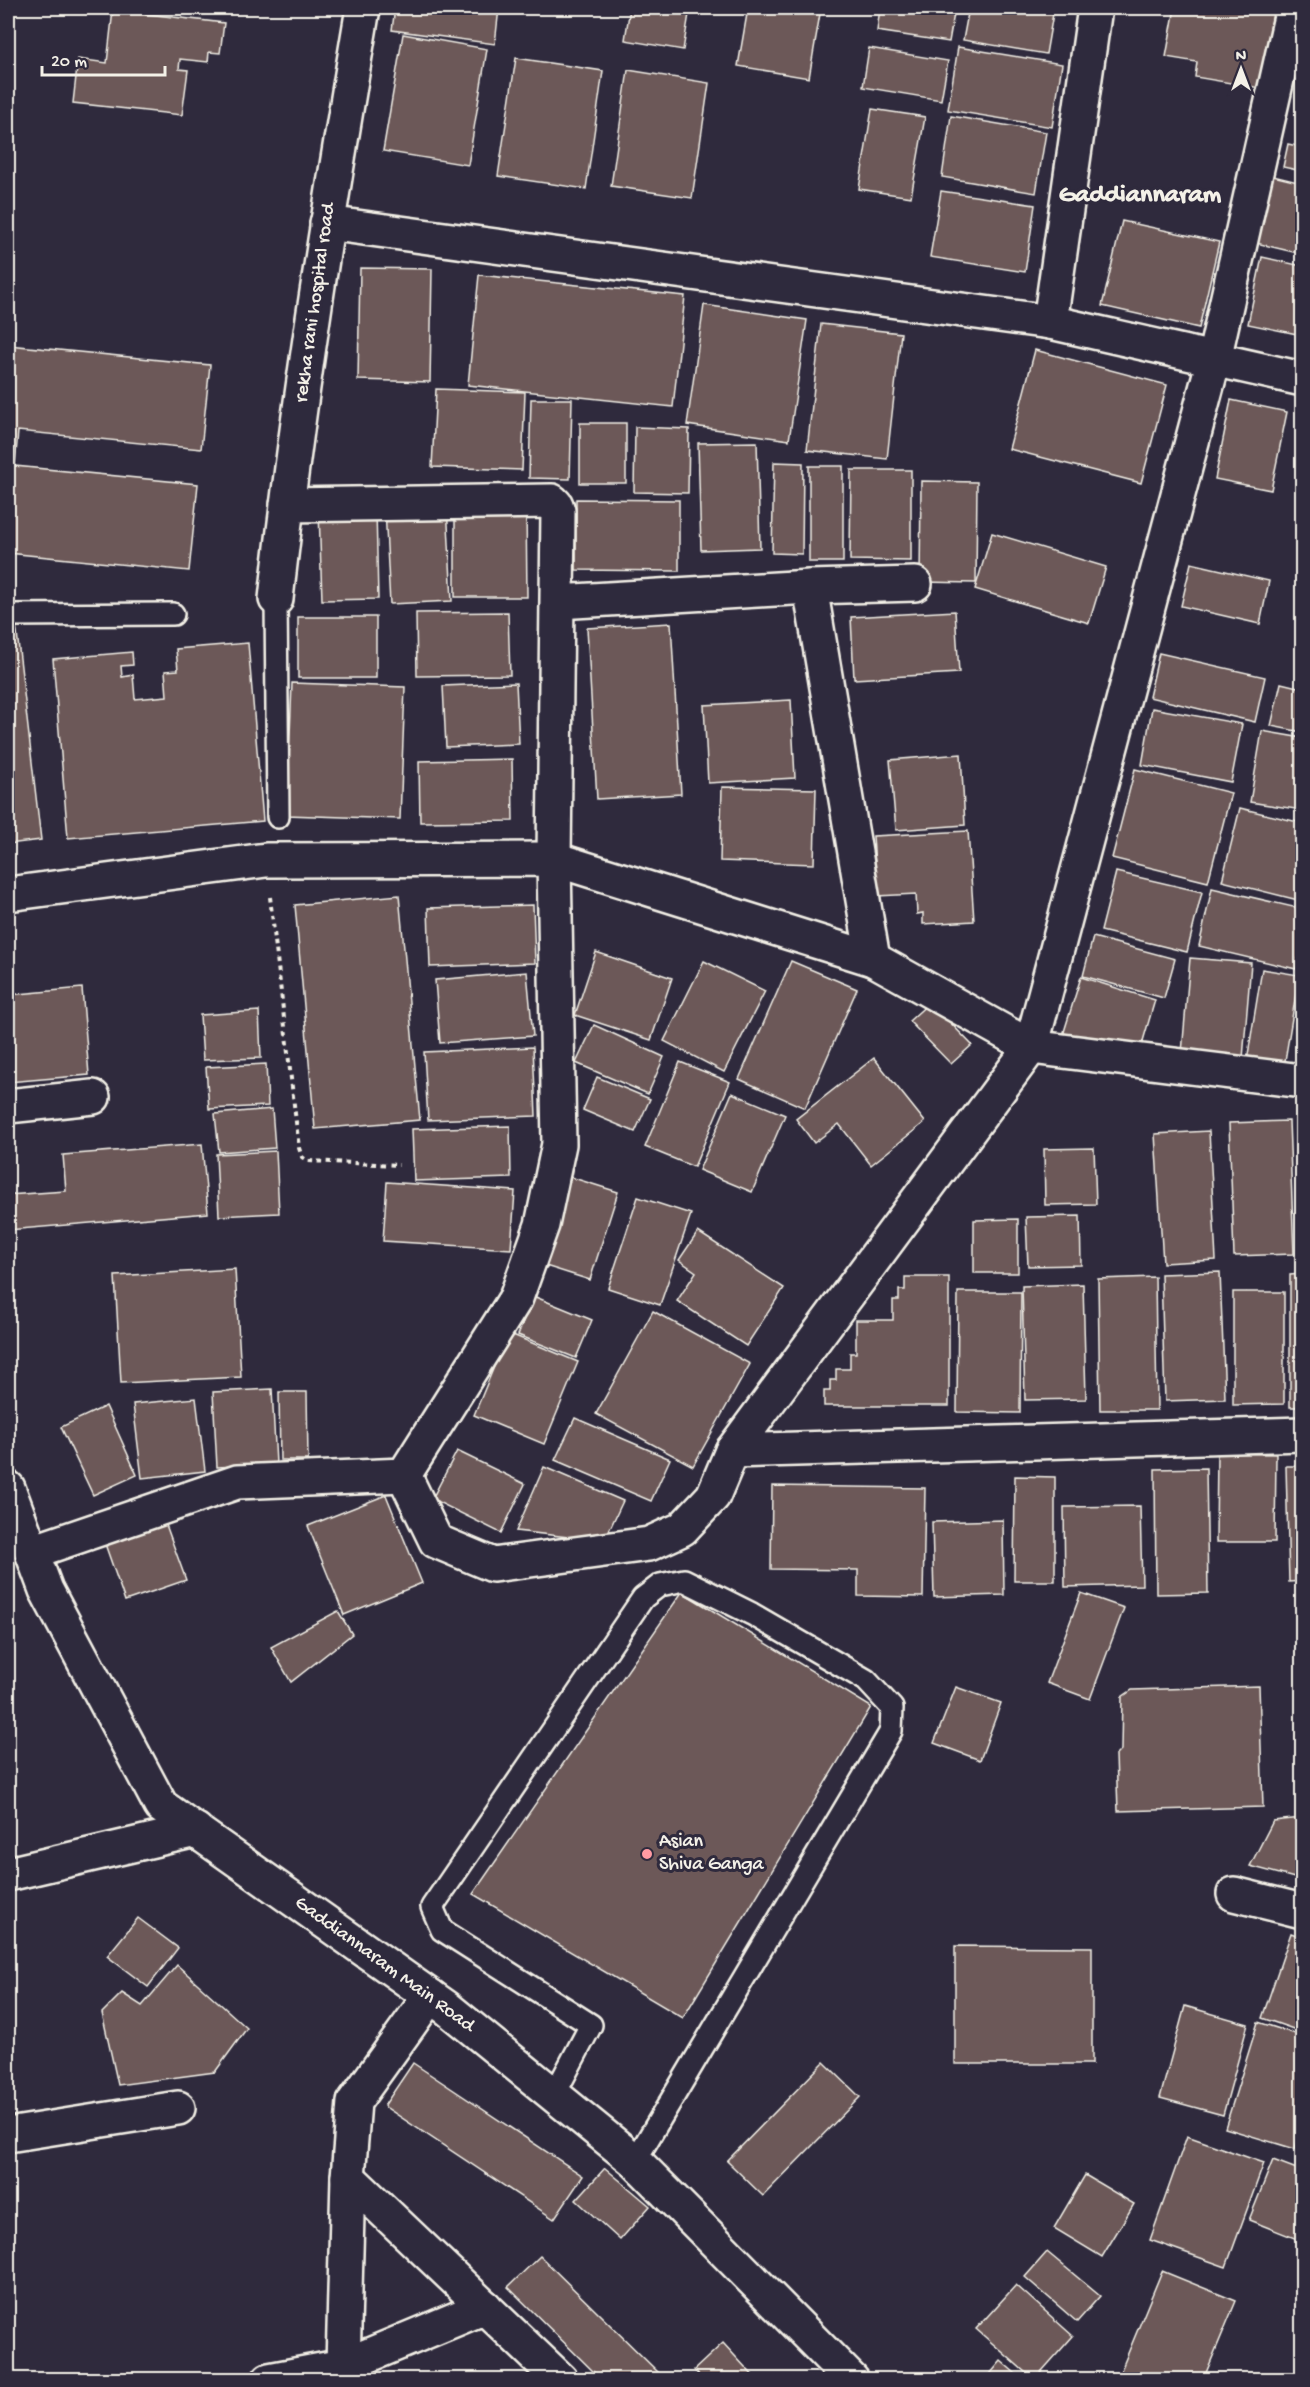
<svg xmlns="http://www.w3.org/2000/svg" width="1310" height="2387" font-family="'Gochi Hand',sans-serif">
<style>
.building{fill:#6c5959;stroke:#f4f1e8;stroke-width:1.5}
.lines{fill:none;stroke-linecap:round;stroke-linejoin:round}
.service-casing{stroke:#f4f1e8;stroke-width:26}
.minor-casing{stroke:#f4f1e8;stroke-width:38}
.tertiary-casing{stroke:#f4f1e8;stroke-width:38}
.secondary-casing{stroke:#f4f1e8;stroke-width:38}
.path{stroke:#f4f1e8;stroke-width:4;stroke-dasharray:4.5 4.5;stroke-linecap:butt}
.service{stroke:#2f2a3d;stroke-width:21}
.minor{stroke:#2f2a3d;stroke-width:33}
.tertiary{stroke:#2f2a3d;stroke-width:33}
.secondary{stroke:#2f2a3d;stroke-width:33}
.poi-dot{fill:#ff9aa2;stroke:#2f2a3d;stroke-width:2}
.labels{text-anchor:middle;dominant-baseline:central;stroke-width:6;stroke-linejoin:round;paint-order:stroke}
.street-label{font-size:20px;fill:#f4f1e8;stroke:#2f2a3d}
.poi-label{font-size:20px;fill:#f4f1e8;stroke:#2f2a3d;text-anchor:start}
.district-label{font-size:26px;font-weight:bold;fill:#f4f1e8;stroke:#2f2a3d}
</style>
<rect width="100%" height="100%" fill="#2f2a3d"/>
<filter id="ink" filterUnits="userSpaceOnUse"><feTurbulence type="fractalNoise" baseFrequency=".0167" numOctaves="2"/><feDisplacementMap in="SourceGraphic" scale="12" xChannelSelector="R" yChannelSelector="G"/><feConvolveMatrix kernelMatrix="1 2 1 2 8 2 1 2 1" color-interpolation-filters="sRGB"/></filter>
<g filter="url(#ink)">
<g class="building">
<path d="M395 8H499L495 44 392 30Z"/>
<path d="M630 8H690L683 50 625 40Z"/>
<path d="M748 8H821L809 78 738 66Z"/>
<path d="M880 8H955L949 42 877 31Z"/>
<path d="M969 8H1054L1046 54 963 40Z"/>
<path d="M1175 8H1274L1260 88 1195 77 1197 62 1166 57Z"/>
<path d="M113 10 224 23 220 53 209 52 208 62 180 59 179 69 188 70 182 115 73 103 78 59 107 63Z"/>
<path d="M403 34 487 49 468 165 383 151Z"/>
<path d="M958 47 1062 64 1052 127 948 110Z"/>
<path d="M869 48 948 61 941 100 863 87Z"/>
<path d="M516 58 603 71 586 189 498 176Z"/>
<path d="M628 70 709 83 692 198 611 186Z"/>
<path d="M872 109 925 117 911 197 859 189Z"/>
<path d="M951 116 1046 132 1036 193 942 177Z"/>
<path d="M1288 144 1302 147V171L1283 167Z"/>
<path d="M1273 176 1302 183V254L1256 243Z"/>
<path d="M941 191 1035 205 1025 272 930 257Z"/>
<path d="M1122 221 1219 242 1199 328 1102 306Z"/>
<path d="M1262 257 1302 266V335L1248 324Z"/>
<path d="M360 268 432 269 430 382 358 380Z"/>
<path d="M479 275 685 296 673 407 468 385Z"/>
<path d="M704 305 807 320 789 440 687 425Z"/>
<path d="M821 324 901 333 887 459 807 450Z"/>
<path d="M8 345 210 365 201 449 18 431 15 466 198 484 189 571 8 553Z"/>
<path d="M1035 350 1167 385 1141 483 1009 449Z"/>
<path d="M436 389 525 392 522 470 432 467Z"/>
<path d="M531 399H572L570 479 529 478Z"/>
<path d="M1231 400 1287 412 1271 490 1215 479Z"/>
<rect x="580" y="423" width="46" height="60"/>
<path d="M635 427 689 429 688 493 634 492Z"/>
<path d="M757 442 760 548 701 550 698 443Z"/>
<path d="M774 462 803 463 802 554 772 553Z"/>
<rect x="809" y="466" width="34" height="96"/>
<path d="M851 470H911V561L850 560Z"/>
<path d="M921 481 977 482 976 583 920 582Z"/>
<path d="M576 499 679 500V571L576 570Z"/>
<path d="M447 505 452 601 390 604 385 509Z"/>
<path d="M455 505H526L527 597H455Z"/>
<path d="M376 509 378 599 322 600 319 511Z"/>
<path d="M992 533 1106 567 1089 623 975 589Z"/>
<path d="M1191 563 1269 581 1260 624 1181 606Z"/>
<path d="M955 611 959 673 854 679 851 617Z"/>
<path d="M508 612 510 675 417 676 416 613Z"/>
<rect x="298" y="617" width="78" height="61"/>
<path d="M671 623 681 794 597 799 587 628Z"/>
<path d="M16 624 41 840 8 844V625Z"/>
<path d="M248 643 263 821 68 838 53 659 132 652 133 665 121 666 122 677 133 675 135 699 167 696 165 671 178 670 176 649Z"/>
<path d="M1159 653 1265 677 1255 722 1149 697Z"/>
<path d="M292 683 405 687 400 819 287 815Z"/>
<path d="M516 683 519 744 446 747 443 686Z"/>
<path d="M1281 683 1302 688V732L1271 726Z"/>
<path d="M791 700 795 778 708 783 704 705Z"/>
<path d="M1152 708 1242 724 1231 782 1142 765Z"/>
<path d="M1262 731 1302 738V810L1250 802Z"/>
<path d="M961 754 965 825 896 830 890 760Z"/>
<path d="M512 759 513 821 420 822 419 761Z"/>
<path d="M1135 769 1231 793 1208 882 1112 858Z"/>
<path d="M722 787 816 789 814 864 720 861Z"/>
<path d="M1240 808 1302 823V901L1222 881Z"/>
<path d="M968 831 974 921 923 924V913L917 914 916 894 877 896 873 836Z"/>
<path d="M1116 872 1202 892 1187 952 1101 931Z"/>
<path d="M1212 888 1302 909V941L1296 969 1199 946Z"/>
<path d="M399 895 420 1120 315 1129 295 905Z"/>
<path d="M533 905 535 963 430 967 428 908Z"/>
<path d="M1093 937 1175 959 1164 998 1083 976Z"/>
<path d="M596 952 672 978 651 1040 575 1015Z"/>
<path d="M1190 958 1251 963 1243 1058 1182 1053Z"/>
<path d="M704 961 765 991 724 1072 664 1041Z"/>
<path d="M791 961 857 989 805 1108 739 1079Z"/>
<path d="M1262 969 1299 975 1284 1067 1247 1061Z"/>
<path d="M527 972 533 1036 440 1043 435 980Z"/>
<path d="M1081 977 1155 1000 1138 1058 1063 1035Z"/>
<path d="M82 988 89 1075 8 1082V995Z"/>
<path d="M930 1002 972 1045 951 1064 909 1021Z"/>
<path d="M259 1011 261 1058 203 1060 200 1015Z"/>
<path d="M594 1025 664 1057 648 1094 576 1063Z"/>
<path d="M533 1047 536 1116 428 1120 424 1052Z"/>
<path d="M874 1058 925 1122 871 1165 839 1124 814 1143 796 1119Z"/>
<path d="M680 1062 730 1082 694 1167 645 1147Z"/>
<path d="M266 1064 268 1106 209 1109 206 1067Z"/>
<path d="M597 1077 650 1099 635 1132 583 1110Z"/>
<path d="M732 1093 785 1115 752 1192 699 1170Z"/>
<path d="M272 1109 275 1148 219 1152 215 1114Z"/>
<path d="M1289 1121 1294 1254 1234 1256 1229 1123Z"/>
<path d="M510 1126 511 1178 414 1181 412 1129Z"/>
<path d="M1209 1131 1216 1260 1163 1263 1155 1134Z"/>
<path d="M202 1144 208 1213 8 1230V1195L66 1191 63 1155Z"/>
<path d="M1094 1148 1096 1204 1045 1205 1044 1149Z"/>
<path d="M276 1151 279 1213 219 1216 216 1154Z"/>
<path d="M1300 1157H1302V1252Z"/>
<path d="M567 1176 618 1192 590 1280 539 1264Z"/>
<path d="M387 1182 515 1191 511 1249 383 1241Z"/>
<path d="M638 1197 691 1214 660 1305 608 1288Z"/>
<path d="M1080 1216 1081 1265 1028 1266 1026 1217Z"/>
<path d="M1018 1219V1273H974V1220Z"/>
<path d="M698 1232 784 1288 746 1346 677 1301 696 1272 679 1260Z"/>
<path d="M235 1269 241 1377 121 1383 115 1276Z"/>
<path d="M1220 1272 1225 1399 1165 1401 1161 1274Z"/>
<path d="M1302 1274V1407H1290V1275Z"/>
<path d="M905 1277H949V1406H824V1391H830V1380H836V1369H850V1353H856V1320H893V1300H899V1290H905Z"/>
<path d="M1155 1277 1157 1410H1100L1098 1279Z"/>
<path d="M1083 1284 1086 1399 1025 1400 1022 1286Z"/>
<path d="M958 1292H1021L1020 1413 957 1412Z"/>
<path d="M1233 1292H1284V1404L1233 1405Z"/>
<path d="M533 1296 592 1320 576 1358 518 1335Z"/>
<path d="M653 1311 750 1364 693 1466 596 1414Z"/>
<path d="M508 1333 578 1362 544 1444 474 1415Z"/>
<path d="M272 1389 276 1464 217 1467 213 1392Z"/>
<path d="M279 1392H307L308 1460H280Z"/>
<path d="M196 1398 205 1471 142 1478 133 1404Z"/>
<path d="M106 1406 137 1475 93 1495 61 1427Z"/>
<path d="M575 1418 670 1459 651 1501 555 1460Z"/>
<path d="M457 1451 525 1484 501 1533 432 1499Z"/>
<path d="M1217 1453 1276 1454 1275 1542H1216Z"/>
<path d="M1286 1466H1302V1581L1289 1582Z"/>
<path d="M544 1467 623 1501 604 1541 516 1531Z"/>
<path d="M1206 1468 1208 1593 1156 1594 1155 1469Z"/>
<path d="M1015 1476 1055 1477V1581H1014Z"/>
<path d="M772 1486 925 1488 923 1597 858 1596V1570L771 1569Z"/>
<path d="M386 1495 422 1583 344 1615 308 1526Z"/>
<path d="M1140 1506 1142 1585 1065 1587 1064 1507Z"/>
<path d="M1003 1520 1004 1595 934 1597 932 1522Z"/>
<path d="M165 1522 186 1580 125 1601 105 1544Z"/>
<path d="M682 1592 871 1707 683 2018 473 1894Z"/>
<path d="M1081 1593 1124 1608 1090 1699 1047 1683Z"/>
<path d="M338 1611 352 1634 291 1682 271 1647Z"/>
<path d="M1259 1686 1263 1807 1118 1811 1116 1755 1121 1750 1122 1697 1132 1690Z"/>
<path d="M956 1687 1001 1703 980 1760 934 1743Z"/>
<path d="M1302 1818V1880L1250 1866 1273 1821Z"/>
<path d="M138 1918 178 1948 148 1987 107 1956Z"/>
<path d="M1291 1933 1302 1937V2032L1262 2018Z"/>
<path d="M955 1946 1092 1947V2064H955Z"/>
<path d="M177 1965 247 2028 215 2072 118 2085 102 2013 122 1993 142 2006Z"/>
<path d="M1185 2006 1248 2024 1223 2115 1160 2098Z"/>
<path d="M1258 2022 1302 2036V2125L1295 2149 1225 2128Z"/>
<path d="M824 2062 860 2097 763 2196 727 2161Z"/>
<path d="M413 2063 583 2176 554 2219 384 2106Z"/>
<path d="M1187 2136 1264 2163 1226 2267 1150 2240Z"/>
<path d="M1273 2160 1302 2171V2241L1249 2220Z"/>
<path d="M605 2168 650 2206 620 2240 576 2200Z"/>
<path d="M1085 2175 1134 2204 1102 2257 1054 2228Z"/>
<path d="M1047 2252 1100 2296 1077 2322 1025 2277Z"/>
<path d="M540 2256 659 2373 653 2380H602L508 2287Z"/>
<path d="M1162 2271 1236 2301 1203 2380H1117Z"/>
<path d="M1016 2285 1073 2336 1034 2380 976 2329Z"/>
<path d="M723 2343 757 2380H703L694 2370Z"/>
<path d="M1001 2361 1023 2380H985Z"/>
</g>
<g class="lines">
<g class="service-casing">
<g id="service">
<path d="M276 599 278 817"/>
<path d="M8 615 173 614"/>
<path d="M554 2095 591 2025 442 1930 432 1907 643 1598 660 1585 684 1580 752 1614 866 1680 892 1708 891 1731 635 2161"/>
</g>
</g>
<g class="minor-casing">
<g id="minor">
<path d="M327 223 1050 322 1302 379"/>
<path d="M1050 322 1095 8"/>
<path d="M810 587 873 959"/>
<path d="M276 599C298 401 330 204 363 8"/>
<path d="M558 602 810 587 915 584"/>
<path d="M8 1106 93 1097"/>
<path d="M732 1451 1302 1434"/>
<path d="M404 1475 436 1541 493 1565 649 1544 682 1529 713 1496 732 1451 1031 1047 1214 359 1293 8"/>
<path d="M32 1552 237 1482 404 1475 516 1298 542 1225 559 1144 554 859 558 511 556 505 552 501 287 505"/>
<path d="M8 1874 196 1830"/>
<path d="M1234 1894 1302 1911"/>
<path d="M8 2135 178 2108"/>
<path d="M348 2177 561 2380"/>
<path d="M269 2380 343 2366 485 2307"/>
<path d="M345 2380 343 2366 348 2177 354 2102 430 1996"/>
</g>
</g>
<g class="tertiary-casing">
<path id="tertiary" d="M8 894 266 860 554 859 873 959 1031 1047 1302 1081"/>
</g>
<g class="secondary-casing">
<path id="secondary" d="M8 1488 46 1590 161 1806 447 2008 635 2161 852 2380"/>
</g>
<path class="path" d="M270 897 299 1148 302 1157 308 1161 399 1165"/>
<use href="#service" class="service"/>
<use href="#minor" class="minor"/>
<use href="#tertiary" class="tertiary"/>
<use href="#secondary" class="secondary"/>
</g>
</g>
<circle class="poi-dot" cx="647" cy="1854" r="6"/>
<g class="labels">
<g class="street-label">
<text transform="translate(316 303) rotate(-82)">rekha rani hospital road</text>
<text transform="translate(384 1965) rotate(36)">Gaddiannaram Main Road</text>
</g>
<g class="poi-label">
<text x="659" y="1842">Asian<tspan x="659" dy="23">Shiva Ganga</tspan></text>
</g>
<g class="district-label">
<text x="1140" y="196">Gaddiannaram</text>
</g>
</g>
<rect width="1310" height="2387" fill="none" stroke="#2f2a3d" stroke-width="30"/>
<rect x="15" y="15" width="1280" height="2357" fill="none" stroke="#f4f1e8" stroke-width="2" filter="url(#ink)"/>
<g transform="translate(1241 69)" stroke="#2f2a3d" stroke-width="4.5" paint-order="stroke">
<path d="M0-4.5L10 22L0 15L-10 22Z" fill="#f4f1e8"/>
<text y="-9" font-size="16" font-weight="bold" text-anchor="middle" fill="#f4f1e8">N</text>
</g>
<path d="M42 66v9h123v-9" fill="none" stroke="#f4f1e8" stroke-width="3"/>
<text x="51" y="66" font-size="18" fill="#f4f1e8" stroke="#2f2a3d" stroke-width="4.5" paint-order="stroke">20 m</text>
</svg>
